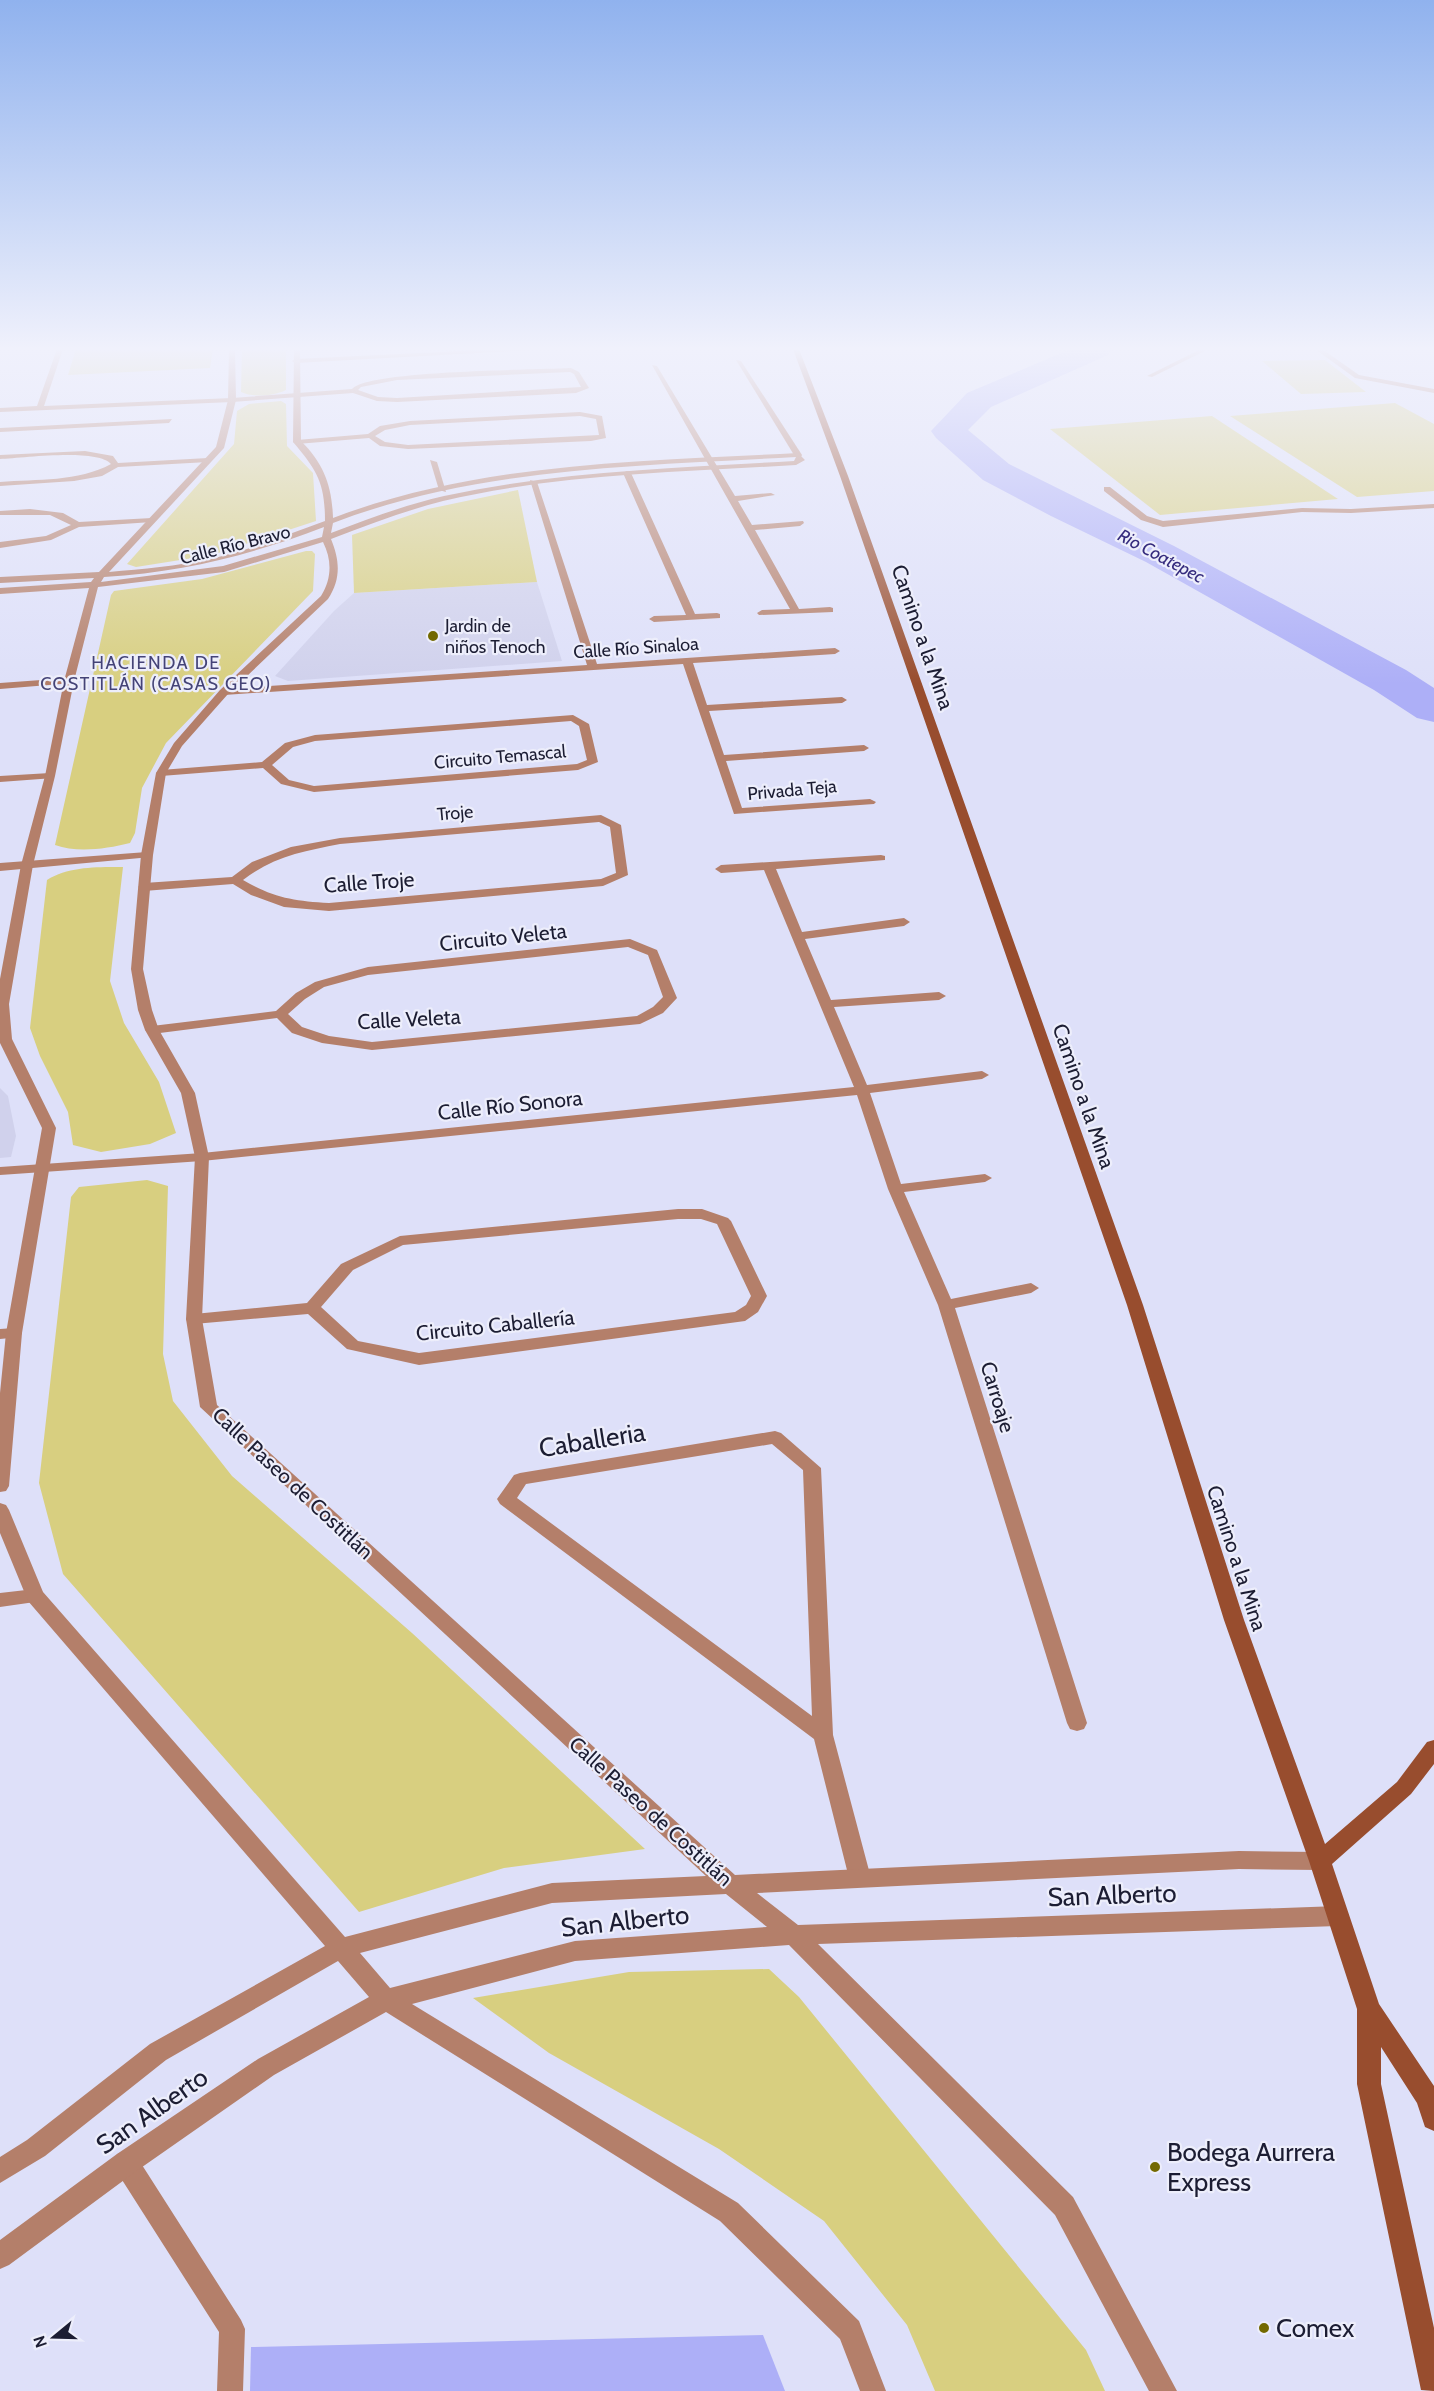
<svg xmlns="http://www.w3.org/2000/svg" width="1434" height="2391" font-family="Cabin,sans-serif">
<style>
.built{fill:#d0d1ec}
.green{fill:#d8cf80}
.water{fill:#adaff7}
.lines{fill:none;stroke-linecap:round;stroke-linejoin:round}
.river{fill:#adaff7;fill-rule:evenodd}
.service{fill:#b47f6a;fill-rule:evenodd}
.minor{fill:#b47f6a;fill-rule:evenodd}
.tertiary{fill:#b47f6a;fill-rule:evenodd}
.secondary{fill:#984d2e;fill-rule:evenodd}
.poi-dot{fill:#736900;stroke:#edeefb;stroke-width:2}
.labels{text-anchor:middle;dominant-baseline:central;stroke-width:4.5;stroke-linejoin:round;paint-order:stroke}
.far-street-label{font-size:18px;fill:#1c1d33;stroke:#edeefb}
.far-water-label{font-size:18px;font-style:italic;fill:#352b7d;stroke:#edeefb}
.far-poi-label{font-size:18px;fill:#1c1d33;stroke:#edeefb;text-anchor:start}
.far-neighbourhood-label{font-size:18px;letter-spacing:1.5px;fill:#444377;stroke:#edeefb}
.street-label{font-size:21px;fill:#1c1d33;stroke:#edeefb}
.near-street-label{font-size:26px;fill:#1c1d33;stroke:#edeefb}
.near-poi-label{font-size:26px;fill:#1c1d33;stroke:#edeefb;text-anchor:start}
</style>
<rect width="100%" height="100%" fill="#dee0f9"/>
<g class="built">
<path d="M537 582 562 661 288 681 275 676 334 611 354 593Z"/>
<path d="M0 1088 8 1096 16 1136 11 1157 0 1158Z"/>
</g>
<g class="green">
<path d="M76 349H213L210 368 68 375Z"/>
<path d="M242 349H286V390C274 396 254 398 241 392Z"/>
<path d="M1325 360 1366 392 1301 394 1262 361Z"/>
<path d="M281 401 286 404 287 446 313 473 316 521 212 555 136 567 127 564 234 444 237 411 249 404Z"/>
<path d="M1395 403 1434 424V491L1357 497 1230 416Z"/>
<path d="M1212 416 1338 499 1160 515 1050 429Z"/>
<path d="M518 490 537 582 354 593 352 535 428 509Z"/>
<path d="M306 551H312L315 554 313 591 166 743 142 788 135 833 130 843C106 849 77 853 55 845L111 595 114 591 202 579Z"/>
<path d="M123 867 110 981 124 1023 159 1082 176 1133 150 1144 101 1152 73 1145 68 1112 40 1056 30 1028 47 880C69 866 99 867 123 867Z"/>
<path d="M147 1180 168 1186 163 1354 173 1401 232 1476 412 1633 645 1849 504 1868 359 1912 63 1574 39 1483 71 1197 79 1187Z"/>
<path d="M769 1969 799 1997 1086 2350 1105 2391H935L907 2325 824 2221 719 2149 549 2053 473 1998 629 1972Z"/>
</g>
<path class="water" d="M763 2335 785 2391H250L251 2347Z"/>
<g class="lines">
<path class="river" d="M1071 349H1112L1108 355 991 407 968 430 1009 464 1174 546 1406 670 1434 688V722L1417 718 1374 690 1146 562 1051 516 983 480 936 438 931 431 967 393Z"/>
<g class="service">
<path d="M1201 349H1209L1152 377 1147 376Z"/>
<path d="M1104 487H1110L1147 516 1163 521 1302 508 1351 509 1434 504V508L1351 513 1302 512 1163 527 1141 520 1104 491Z"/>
</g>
<g class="minor">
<path d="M57 349H63L44 406 232 398 352 389C368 370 537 370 571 368L579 372 589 388 576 393 397 402 377 401 353 393 232 402 0 412V408L37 406ZM570 372 574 374 581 387 397 398 378 397 358 390 361 387 397 380Z"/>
<path d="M503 349H549L295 363 292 361 295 359Z"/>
<path d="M1315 349H1322L1359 375 1434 389V393L1355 378Z"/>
<path d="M736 360 741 361 802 455 801 457 794 455Z"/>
<path d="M652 365 657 366 735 496 771 493 775 495 738 501 752 525 803 521 804 523 800 526 755 530 799 609 830 607 833 608V612L759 615 757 613 762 610 790 609Z"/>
<path d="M580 412 602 416 606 438 591 441 408 449 380 446 369 438 297 444 293 442 297 440 368 434 380 426 410 421ZM580 416 596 419 599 435 408 445 385 442 375 436 385 430 410 425Z"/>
<path d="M172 419 169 423 0 432V428Z"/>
<path d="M85 451 113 456 118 463 208 458 212 460 208 462 118 467 102 476 74 481 0 486V482C37 479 78 482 111 464 97 448 23 458 0 459V455Z"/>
<path d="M430 460 437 462 446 492 439 490Z"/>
<path d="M627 471 631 473 695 614 717 613 720 614V618L654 622 649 619 654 616 686 615 623 473Z"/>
<path d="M530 480 537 482 597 664 835 648 840 651 835 654 693 663 707 705 842 697 847 700 842 703 709 711 724 755 864 745 869 748 864 751 726 761 742 808 870 799 876 802 874 804 734 814 683 664 224 695 219 692 224 689 587 665Z"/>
<path d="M30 509 63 513 79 522 152 518 156 520 152 522 79 527 51 540 0 548V542L46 536 71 525 50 515H0V511Z"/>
<path d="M69 678 74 681 73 683 0 689V683Z"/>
<path d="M573 715 589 724 598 762 578 770 314 792 281 784 263 768 161 776 156 773 161 770 262 762 285 743 315 735ZM571 721 579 726 587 760 577 764 314 786 289 780 272 765 293 747 315 741Z"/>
<path d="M50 773 54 774V778L0 782V776Z"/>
<path d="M601 815 621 825 628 875 603 886 329 911 284 907 251 895 233 884 144 891 138 887 144 883 232 877 252 862 291 847 340 838ZM599 822 610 827 616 873 601 879 329 903C294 901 274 898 243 880 272 857 304 851 340 844Z"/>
<path d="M147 852 151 853V857L0 871V863Z"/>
<path d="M881 855 885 856V860L776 869 802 932 904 918 910 922 904 926 805 939 831 1000 939 992 946 996 939 1000 834 1007 867 1085 982 1071 989 1075 982 1079 870 1093 901 1184 985 1174 992 1178 985 1182 904 1192 951 1299 1031 1283 1039 1288 1031 1293 955 1308 1087 1723 1084 1729 1077 1731 1070 1729 1067 1723 938 1305 888 1189 857 1095 202 1161 0 1175V1167L202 1153 854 1087 764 870 721 873 715 869 721 865Z"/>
<path d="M630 939 657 950 677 998 663 1013 640 1024 372 1050 322 1043 292 1033 277 1018 152 1034 145 1030 152 1026 276 1011 296 993 315 982 368 967ZM628 947 648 955 663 997 653 1007 637 1016 372 1042 329 1036 302 1027 288 1014 305 999 324 987 368 975Z"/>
<path d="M678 1209H702L728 1218 731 1221 767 1296 758 1312 745 1321 419 1365 347 1349 308 1314 194 1324 188 1323 186 1319 188 1315 194 1314 307 1303 341 1264 400 1236ZM678 1219H701L717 1224 751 1296 746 1305 735 1312 419 1353 358 1341 321 1307 353 1270 403 1245Z"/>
<path d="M14 1328 20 1329 22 1333 20 1337 0 1339V1329Z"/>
<path d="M775 1431 781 1433 821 1468 833 1735 871 1878 868 1885 860 1887 852 1885 849 1878 814 1739 500 1504 497 1499 514 1475 520 1473ZM772 1444 803 1470 812 1716 517 1498 526 1484Z"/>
<path d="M35 1589 42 1591 44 1596 42 1601 0 1607V1593Z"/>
<path d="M126 2151 135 2154 241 2320 245 2329 243 2391H217L219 2332 117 2172 114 2163 117 2154Z"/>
</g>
<path class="tertiary" d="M229 349H235L236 400 224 448 109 572C143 569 177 566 210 559 249 550 287 535 325 521 325 483 317 470 293 442L294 349H300L301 441C324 464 332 486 333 518 480 462 643 461 798 453L805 460 796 465C678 472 558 474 443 501 404 511 368 525 331 539 340 561 341 579 328 599L228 694 182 746 166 773 153 855 143 969 152 1010 159 1030 195 1093 209 1157 202 1319 217 1405 735 1875 1239 1851 1320 1852 1328 1854 1331 1861 1328 1868 1320 1870 1239 1869 757 1893 798 1925 1338 1906 1346 1909 1349 1916 1346 1923 1338 1926 818 1944 1073 2197 1177 2391H1149L1055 2215 789 1945 575 1961 412 2004 738 2203 859 2321 886 2391H860L840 2339 720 2221 386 2012 274 2075 135 2172 9 2265 0 2269V2240L117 2154 258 2059 369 1997 338 1961 166 2060 45 2156 0 2183V2157L27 2140 150 2044 325 1946 28 1601 0 1533V1503L6 1505 9 1510 43 1592 345 1937 552 1883 706 1876 200 1407 186 1319 195 1157 181 1093 145 1030 138 1010 131 969 141 855 156 773 174 743 220 690 321 596C332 578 332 560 323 542L224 572 98 587 74 681 55 776 33 865 9 1004 12 1039 56 1128 22 1333 9 1486 6 1491 0 1492V1393L6 1333 42 1128 0 1043V979L21 865 45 776 64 681 89 588 0 594V588L91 582 94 578 0 583V577L99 572 216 447 228 400ZM796 457 794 461C677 468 559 471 444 496 405 505 368 519 331 533L333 523C479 467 641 466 796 457ZM324 527 322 537 223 566 101 582 104 577C184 572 248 556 324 527ZM726 1894 767 1927 575 1941 390 1988 360 1953 552 1903Z"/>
<path class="secondary" d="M793 349H799L848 476 1143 1305 1244 1620 1325 1844 1397 1782 1427 1742 1434 1740V1764L1411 1794 1332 1864 1379 2004 1434 2086V2131L1425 2127 1417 2103 1381 2047V2084L1434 2328V2391L1421 2390 1357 2084V2009L1309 1861 1224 1620 1127 1305 840 476Z"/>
</g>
<linearGradient id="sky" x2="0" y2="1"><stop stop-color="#90b2ee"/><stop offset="0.51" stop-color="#f0f1fc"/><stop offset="1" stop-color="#f0f1fc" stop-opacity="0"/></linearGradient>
<rect width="1434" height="684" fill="url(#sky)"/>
<g class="poi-dot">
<circle cx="433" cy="636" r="6"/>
<circle cx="1155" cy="2167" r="6"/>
<circle cx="1264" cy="2328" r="6"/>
</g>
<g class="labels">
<g class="far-street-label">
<text transform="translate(235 545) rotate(-14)">Calle Río Bravo</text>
<text transform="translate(636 648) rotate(-4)">Calle Río Sinaloa</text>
<text transform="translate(500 757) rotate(-5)">Circuito Temascal</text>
<text transform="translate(792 790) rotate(-5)">Privada Teja</text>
<text transform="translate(455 813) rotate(-5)">Troje</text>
</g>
<g class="far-water-label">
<text transform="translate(1161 556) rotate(28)">Rio Coatepec</text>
</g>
<g class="far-poi-label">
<text x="445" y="626">Jardin de<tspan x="445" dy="21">niños Tenoch</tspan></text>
</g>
<g class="far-neighbourhood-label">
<text x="156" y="663">HACIENDA DE<tspan x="156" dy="21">COSTITLÁN (CASAS GEO)</tspan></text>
</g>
<g class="street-label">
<text transform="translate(923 637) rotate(71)">Camino a la Mina</text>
<text transform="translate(369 882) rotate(-4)">Calle Troje</text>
<text transform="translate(503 937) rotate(-6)">Circuito Veleta</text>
<text transform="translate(409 1019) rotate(-3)">Calle Veleta</text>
<text transform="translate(1084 1096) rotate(71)">Camino a la Mina</text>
<text transform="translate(510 1105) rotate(-6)">Calle Río Sonora</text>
<text transform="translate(495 1325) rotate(-6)">Circuito Caballería</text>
<text transform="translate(998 1397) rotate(73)">Carroaje</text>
<text transform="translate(293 1483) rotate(43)">Calle Paseo de Costitlán</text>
<text transform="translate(1237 1558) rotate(72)">Camino a la Mina</text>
<text transform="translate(651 1811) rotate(42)">Calle Paseo de Costitlán</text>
</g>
<g class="near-street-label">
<text transform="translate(592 1440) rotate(-9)">Caballeria</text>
<text transform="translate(1112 1895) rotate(-2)">San Alberto</text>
<text transform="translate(625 1921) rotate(-6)">San Alberto</text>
<text transform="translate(152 2111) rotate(-35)">San Alberto</text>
</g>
<g class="near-poi-label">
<text x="1167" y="2152">Bodega Aurrera<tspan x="1167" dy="30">Express</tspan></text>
<text x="1276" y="2328">Comex</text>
</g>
</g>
<g transform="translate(54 2337) rotate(251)" stroke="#edeefb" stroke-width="4.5" paint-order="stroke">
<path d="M0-4.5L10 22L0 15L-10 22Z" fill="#1c1d33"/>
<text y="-9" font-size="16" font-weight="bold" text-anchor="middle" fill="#1c1d33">N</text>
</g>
</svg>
